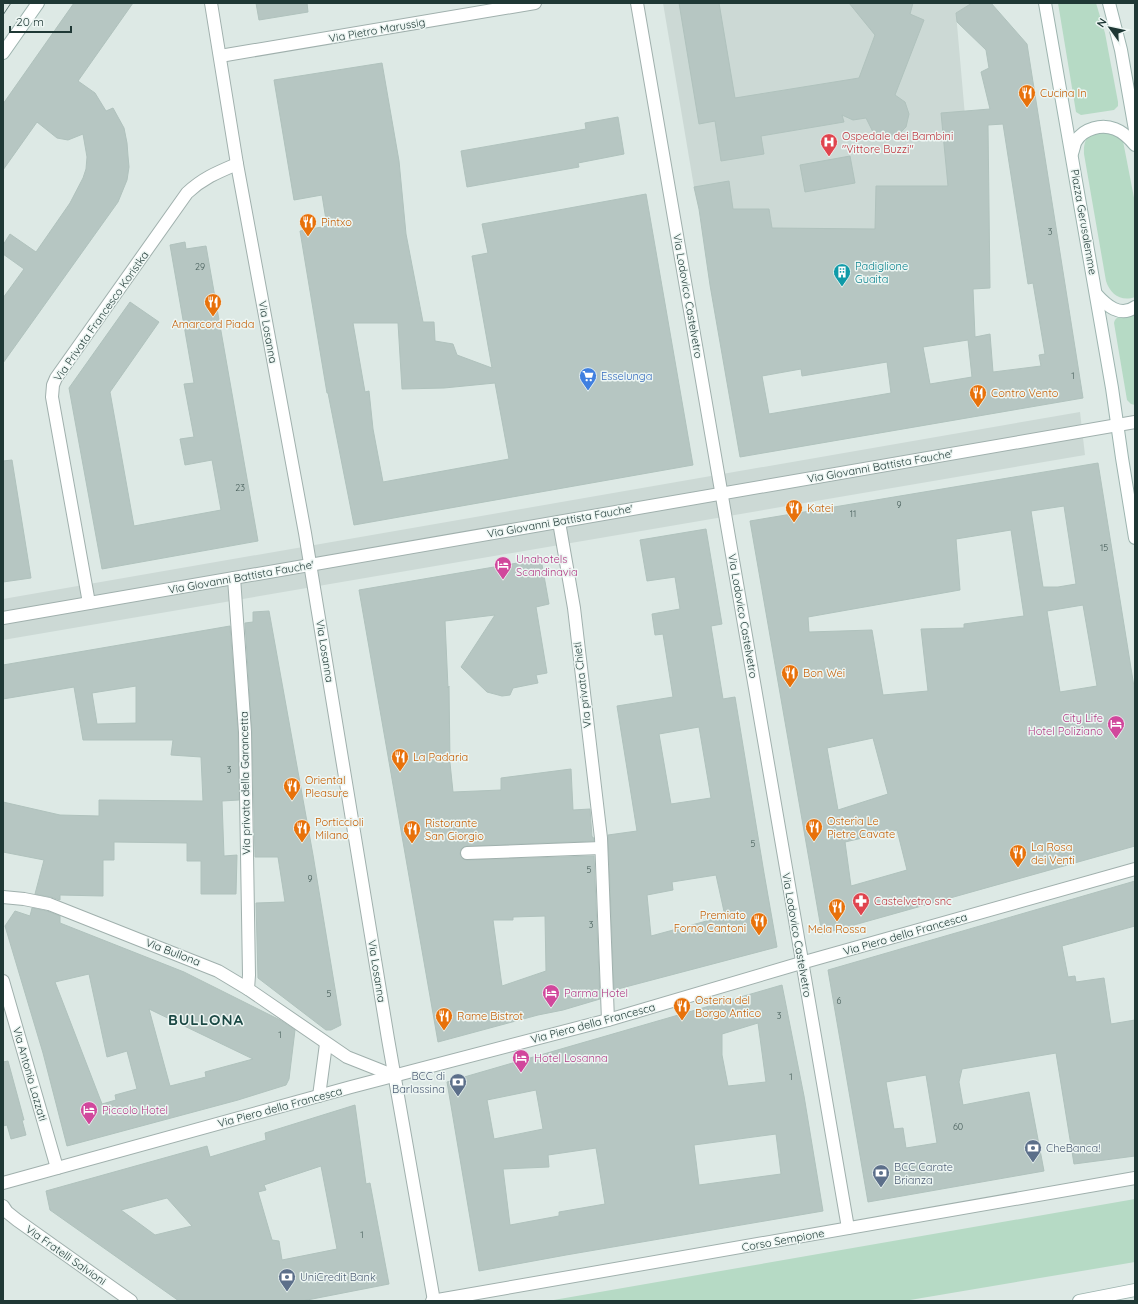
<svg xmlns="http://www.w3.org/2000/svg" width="1138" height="1304" font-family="Quicksand,sans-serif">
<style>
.built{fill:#ccd9d5}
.green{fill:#b6dac5}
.building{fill:#b6c6c2;stroke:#b0c2bd;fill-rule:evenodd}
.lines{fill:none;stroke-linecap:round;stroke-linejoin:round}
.street-casing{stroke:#a0b0ad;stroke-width:14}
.secondary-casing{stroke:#9db4af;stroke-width:14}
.street{stroke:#fff;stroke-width:12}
.secondary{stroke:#fff;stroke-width:12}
.tram{stroke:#597471;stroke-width:1}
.labels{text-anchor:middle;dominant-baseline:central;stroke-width:3;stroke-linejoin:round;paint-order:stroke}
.number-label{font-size:9px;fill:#455c58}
.street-label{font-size:11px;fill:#1f3835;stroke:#edf6f3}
.food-label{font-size:11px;fill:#c56008;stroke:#edf6f3;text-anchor:start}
.health-label{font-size:11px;fill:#be3a42;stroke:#edf6f3;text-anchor:start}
.culture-label{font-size:11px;fill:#0d838f;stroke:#edf6f3;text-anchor:start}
.shop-label{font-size:11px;fill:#366cbe;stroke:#edf6f3;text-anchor:start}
.hotel-label{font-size:11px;fill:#b23c85;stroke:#edf6f3;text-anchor:start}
.service-label{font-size:11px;fill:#4e5e75;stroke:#edf6f3;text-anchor:start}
.district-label{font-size:15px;font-weight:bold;letter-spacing:1px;fill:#1c4945;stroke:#edf6f3}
</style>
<rect width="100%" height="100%" fill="#dde9e5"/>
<g class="built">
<path d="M663 3H972L956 13 972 196 973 289 699 209 694 187Z"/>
<path d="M1080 412 1085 455 3 640V599Z"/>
</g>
<g class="green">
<path d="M1058 3H1096L1105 33 1118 102V106L1114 110 1081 115 1076 112Z"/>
<path d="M1110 130 1123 141 1135 203V297C1121 302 1110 294 1106 281L1084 154C1083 133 1093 133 1110 130Z"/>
<path d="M1135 313V405L1131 404 1127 400 1114 323C1116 314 1127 315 1135 313Z"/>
<path d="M1135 1199V1262L904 1301H548Z"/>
</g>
<g class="building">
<path d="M74 3H133L78 81 95 93 106 111 113 108 124 128 127 143 128 156 129 167 127 180 118 202 3 363V298L24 269 3 254V245L10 234 36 252 70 203 83 178 86 169 87 157 83 134 68 140 57 138 37 122 3 170V104Z"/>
<path d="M256 3H307L308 12 259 20Z"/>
<path d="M679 3H719L735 98 859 78 875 35 849 3H913L910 14 924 20 895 95 905 102 909 114 906 127 898 135 884 138 873 132 866 118 853 120 842 115 844 122 761 136 764 154 721 161 715 121 699 124Z"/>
<path d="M972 3H991L1027 44 1083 398 740 457 710 285 699 209 694 187 729 181 733 209H769L772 228 875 229 876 186H948L941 113 990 109 981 72 989 68 986 50 957 22 956 13ZM1003 124 1028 284 1033 283 1045 354 1039 355 1041 366 993 372 990 334 975 337 973 289 990 288 988 125ZM968 340 972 377 930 384 923 347ZM887 362 891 393 769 414 762 376 801 369 802 376Z"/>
<path d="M382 63 399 161 406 234 423 322H434L435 341 453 344 457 355 492 368 472 256 488 253 482 224 646 194 693 465 354 525 328 393H327L300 231 327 226 322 195 294 200 274 80ZM353 323H398L402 389 444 388 495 383 509 459 383 482 373 429 369 391 365 392Z"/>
<path d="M618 117 624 154 578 163 579 167 467 187 461 151 586 129 585 123Z"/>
<path d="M850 156 855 183 805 192 800 165Z"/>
<path d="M185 242 186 249 206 246 258 541 102 569 69 388 130 302 159 322 110 392 134 526 221 510 212 460 185 465 180 439 194 437 184 384 194 383 170 245Z"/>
<path d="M12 460 31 578 3 582V461Z"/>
<path d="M1098 463 1135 693V846L822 934 750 521ZM1064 506 1076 584 1058 587H1043L1031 511ZM1011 530 1024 616 964 624V628L921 629 928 691 883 695 872 630 809 632 808 617 960 590 956 539ZM1083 605 1097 686 1060 692 1047 611ZM873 738 888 794 838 810 827 748ZM897 830 907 870 851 886 845 842Z"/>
<path d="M706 529 722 624 711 626 723 699 735 697 764 873 777 947 614 990 608 835 637 831 617 706 673 697 663 634 655 635 652 614 680 609 675 577 647 581 640 540ZM699 727 711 798 671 804 659 734ZM716 875 725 916 651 936 647 895 673 890 672 882Z"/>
<path d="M541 559 549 604 536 607 547 673 536 675 538 683 513 688 510 695 502 696 487 692 461 667 495 615 445 621 448 688 449 686 450 763 453 792 501 790V778L571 769 573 810 590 809 592 837H593L594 841 467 846 461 849 460 854 463 859 467 860 594 856 600 999 563 1010 538 1015 438 1042 359 590ZM545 916 546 971 502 986 493 920H513V917Z"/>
<path d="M269 611 313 855 341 1025 331 1030H326L258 978 256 903 285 902 278 857H255L252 732 245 623 253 622V612Z"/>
<path d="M230 626 238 732 239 800 222 801 224 856 237 855 236 894H201V861H187V843L114 842V860H103V896L60 895V900L51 897 35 894 44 860 3 852V802L60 815 99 816V800L203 801 201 757 171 755 173 740H83L74 687 3 699V665ZM136 686V723L97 724 92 693Z"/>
<path d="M1135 881V926L1062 946 1068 977 1075 976 1076 982 1104 978 1111 1024 1135 1020V1156L1074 1164 1056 1053 962 1069 959 1082 963 1105 1029 1092 1044 1171 868 1202 828 970ZM926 1075 937 1143 906 1148 903 1128 894 1129 886 1082Z"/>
<path d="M32 908 47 911 60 916V923L184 972 280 1020 295 1030 289 1079 286 1085 238 1100 67 1146 43 1053 5 926 15 911 30 916ZM89 974 107 1057 127 1051 137 1089 115 1095 116 1100 102 1104 55 982ZM149 1009 253 1059 205 1072 206 1077 170 1086Z"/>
<path d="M782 985 804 1096 823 1211 566 1255 479 1271 447 1082ZM758 1023 766 1082 728 1086 722 1055V1034ZM536 1090 543 1129 494 1139 487 1100ZM776 1134 781 1174 699 1185 694 1145ZM596 1148 605 1204 559 1212V1216L510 1225 503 1169 549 1167 548 1155Z"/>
<path d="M8 1061 24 1120H22L26 1135 11 1139 7 1125 3 1126V1062Z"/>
<path d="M355 1105 366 1184 370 1183 389 1284 302 1301H179L50 1210 46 1191 207 1146 210 1157 266 1140 265 1133ZM321 1166 337 1249 282 1260 279 1241 272 1240 258 1192 266 1190 264 1185ZM167 1198 192 1226 155 1235 121 1210Z"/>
</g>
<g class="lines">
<g class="street-casing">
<g id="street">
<path d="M211 3 237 164 305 533 388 1039 434 1301"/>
<path d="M637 3 848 1228"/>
<path d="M220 56 535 3"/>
<path d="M559 522 574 608 601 838 608 1020"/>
<path d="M234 578 245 732 249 975 248 989"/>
<path d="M89 603 52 397 53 385 56 378 187 193C203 178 218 172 237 164"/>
<path d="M3 618 1135 422"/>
<path d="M467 853 601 848"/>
<path d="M3 897 24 899 49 904 218 971 248 989 347 1057 395 1076"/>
<path d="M3 981 57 1168"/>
<path d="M319 1096 326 1044"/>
<path d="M3 1183 351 1087 608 1020 801 963 1135 869"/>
<path d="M3 1206 7 1212 17 1220 131 1301"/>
<path d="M432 1301 1135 1178"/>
</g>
</g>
<g class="secondary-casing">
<g id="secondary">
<path d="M1045 3 1112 388 1122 458 1135 538"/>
<path d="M1109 3 1121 50 1135 130"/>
<path d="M3 53 38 3"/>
<path d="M1072 153C1074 149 1074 144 1076 141 1084 128 1102 124 1115 129 1123 132 1130 139 1135 145"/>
<path d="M1096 294C1106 305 1120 318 1135 307"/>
<path d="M1079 1301 1135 1290"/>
</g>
</g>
<use href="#street" class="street"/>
<use href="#secondary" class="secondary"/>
<path class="tram" d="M3 15 11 3"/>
</g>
<defs>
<g id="restaurant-pin" transform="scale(0.9)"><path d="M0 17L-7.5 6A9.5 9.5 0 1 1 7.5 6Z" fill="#e8710a" stroke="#edf6f3"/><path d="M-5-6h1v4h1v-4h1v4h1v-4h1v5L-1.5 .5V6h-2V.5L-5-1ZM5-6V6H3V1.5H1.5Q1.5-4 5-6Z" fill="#fff"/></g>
<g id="hospital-pin" transform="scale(0.9)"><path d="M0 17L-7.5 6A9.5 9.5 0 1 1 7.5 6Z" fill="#e0444e" stroke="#edf6f3"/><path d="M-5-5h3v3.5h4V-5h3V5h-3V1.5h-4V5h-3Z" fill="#fff"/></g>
<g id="building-pin" transform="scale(0.9)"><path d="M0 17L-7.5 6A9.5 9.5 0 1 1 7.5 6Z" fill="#0f9aa8" stroke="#edf6f3"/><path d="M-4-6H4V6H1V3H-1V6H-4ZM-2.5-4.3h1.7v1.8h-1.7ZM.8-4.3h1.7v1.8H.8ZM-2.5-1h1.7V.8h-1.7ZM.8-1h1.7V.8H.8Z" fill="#fff"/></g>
<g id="supermarket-pin" transform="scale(0.9)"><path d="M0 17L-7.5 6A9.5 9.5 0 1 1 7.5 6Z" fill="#3f7fe0" stroke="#edf6f3"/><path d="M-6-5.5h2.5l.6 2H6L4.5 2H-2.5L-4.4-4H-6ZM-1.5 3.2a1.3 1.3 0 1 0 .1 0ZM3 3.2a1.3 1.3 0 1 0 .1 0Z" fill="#fff"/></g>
<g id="hotel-pin" transform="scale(0.9)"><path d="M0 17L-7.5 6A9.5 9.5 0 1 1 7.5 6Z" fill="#d1479c" stroke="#edf6f3"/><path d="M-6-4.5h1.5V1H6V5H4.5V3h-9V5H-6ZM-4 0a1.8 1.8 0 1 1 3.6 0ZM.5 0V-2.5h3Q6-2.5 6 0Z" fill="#fff"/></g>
<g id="pharmacy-pin" transform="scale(0.9)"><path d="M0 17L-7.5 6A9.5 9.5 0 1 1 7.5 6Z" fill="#e0444e" stroke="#edf6f3"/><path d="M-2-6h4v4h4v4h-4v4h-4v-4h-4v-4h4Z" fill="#fff"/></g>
<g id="bank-pin" transform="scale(0.9)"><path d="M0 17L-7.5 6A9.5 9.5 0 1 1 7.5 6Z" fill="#5c6f8a" stroke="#edf6f3"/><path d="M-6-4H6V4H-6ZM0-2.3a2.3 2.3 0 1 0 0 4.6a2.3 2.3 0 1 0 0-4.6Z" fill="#fff"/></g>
</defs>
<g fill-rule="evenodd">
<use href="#restaurant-pin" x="1027" y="93"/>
<use href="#hospital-pin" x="829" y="142"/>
<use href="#restaurant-pin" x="308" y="222"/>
<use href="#building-pin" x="842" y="272"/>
<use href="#restaurant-pin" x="213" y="302"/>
<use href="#supermarket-pin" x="588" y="376"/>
<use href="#restaurant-pin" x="978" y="393"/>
<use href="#restaurant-pin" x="794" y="508"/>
<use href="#hotel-pin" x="503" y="565"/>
<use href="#restaurant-pin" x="790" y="673"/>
<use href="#hotel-pin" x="1116" y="724"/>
<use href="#restaurant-pin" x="400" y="757"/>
<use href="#restaurant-pin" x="292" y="786"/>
<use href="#restaurant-pin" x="814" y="827"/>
<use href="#restaurant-pin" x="302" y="828"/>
<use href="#restaurant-pin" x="412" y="829"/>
<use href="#restaurant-pin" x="1018" y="853"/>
<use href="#pharmacy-pin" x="861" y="901"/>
<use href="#restaurant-pin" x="837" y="907"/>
<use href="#restaurant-pin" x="759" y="921"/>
<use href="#hotel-pin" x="551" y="993"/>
<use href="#restaurant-pin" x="682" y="1006"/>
<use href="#restaurant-pin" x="444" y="1016"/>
<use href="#hotel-pin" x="521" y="1058"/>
<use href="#bank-pin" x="458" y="1082"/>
<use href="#hotel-pin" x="89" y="1110"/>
<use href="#bank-pin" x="1033" y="1148"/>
<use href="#bank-pin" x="881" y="1173"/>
<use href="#bank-pin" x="287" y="1277"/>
</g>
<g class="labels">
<g class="number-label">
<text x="1050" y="231">3</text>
<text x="200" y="266">29</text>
<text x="1073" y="375">1</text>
<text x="240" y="487">23</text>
<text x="899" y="504">9</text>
<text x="853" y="513">11</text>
<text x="1104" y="547">15</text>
<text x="229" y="769">3</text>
<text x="753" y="843">5</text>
<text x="589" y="869">5</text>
<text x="310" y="878">9</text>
<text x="591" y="924">3</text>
<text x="329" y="993">5</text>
<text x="839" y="1000">6</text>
<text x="779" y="1015">3</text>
<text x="280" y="1034">1</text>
<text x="791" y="1076">1</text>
<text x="958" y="1126">60</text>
<text x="362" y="1234">1</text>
</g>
<g class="street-label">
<text transform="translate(377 30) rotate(-10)">Via Pietro Marussig</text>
<text transform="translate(1084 222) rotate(80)">Piazza Gerusalemme</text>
<text transform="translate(688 296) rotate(80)">Via Lodovico Castelvetro</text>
<text transform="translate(101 316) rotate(-55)">Via Privata Francesco Koristka</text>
<text transform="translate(268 332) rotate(80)">Via Losanna</text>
<text transform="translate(880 466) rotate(-10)">Via Giovanni Battista Fauche'</text>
<text transform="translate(560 521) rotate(-10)">Via Giovanni Battista Fauche'</text>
<text transform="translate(241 577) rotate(-10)">Via Giovanni Battista Fauche'</text>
<text transform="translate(743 616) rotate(80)">Via Lodovico Castelvetro</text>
<text transform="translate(325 651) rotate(81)">Via Losanna</text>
<text transform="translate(582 685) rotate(-97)">Via privata Chieti</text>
<text transform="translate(245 783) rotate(-91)">Via privata della Garancetta</text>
<text transform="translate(905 934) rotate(-16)">Via Piero della Francesca</text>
<text transform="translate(797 935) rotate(80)">Via Lodovico Castelvetro</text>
<text transform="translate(173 952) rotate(21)">Via Bullona</text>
<text transform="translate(377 971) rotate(81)">Via Losanna</text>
<text transform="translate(593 1023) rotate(-15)">Via Piero della Francesca</text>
<text transform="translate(30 1074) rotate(74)">Via Antonio Lazzati</text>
<text transform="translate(280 1107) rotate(-15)">Via Piero della Francesca</text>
<text transform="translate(783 1240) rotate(-10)">Corso Sempione</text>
<text transform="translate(66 1255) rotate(35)">Via Fratelli Salvioni</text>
</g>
<g class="food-label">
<text x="1040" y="93">Cucina In</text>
<text x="321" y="222">Pintxo</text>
<text x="213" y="324" text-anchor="middle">Amarcord Piada</text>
<text x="991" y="393">Contro Vento</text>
<text x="807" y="508">Katei</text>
<text x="803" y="673">Bon Wei</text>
<text x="413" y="757">La Padaria</text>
<text x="305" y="780">Oriental<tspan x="305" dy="13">Pleasure</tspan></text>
<text x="827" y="821">Osteria Le<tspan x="827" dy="13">Pietre Cavate</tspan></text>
<text x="315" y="822">Porticcioli<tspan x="315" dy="13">Milano</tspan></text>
<text x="425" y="823">Ristorante<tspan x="425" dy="13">San Giorgio</tspan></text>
<text x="1031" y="847">La Rosa<tspan x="1031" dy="13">dei Venti</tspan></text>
<text x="746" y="915" text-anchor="end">Premiato<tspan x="746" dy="13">Forno Cantoni</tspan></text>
<text x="837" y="929" text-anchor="middle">Mela Rossa</text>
<text x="695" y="1000">Osteria del<tspan x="695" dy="13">Borgo Antico</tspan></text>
<text x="457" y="1016">Rame Bistrot</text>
</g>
<g class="health-label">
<text x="842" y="136">Ospedale dei Bambini<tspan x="842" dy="13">"Vittore Buzzi"</tspan></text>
<text x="874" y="901">Castelvetro snc</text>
</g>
<g class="culture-label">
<text x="855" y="266">Padiglione<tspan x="855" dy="13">Guaita</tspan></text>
</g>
<g class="shop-label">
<text x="601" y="376">Esselunga</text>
</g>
<g class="hotel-label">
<text x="516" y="559">Unahotels<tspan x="516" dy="13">Scandinavia</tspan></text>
<text x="1103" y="718" text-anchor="end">City Life<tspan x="1103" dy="13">Hotel Poliziano</tspan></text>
<text x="564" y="993">Parma Hotel</text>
<text x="534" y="1058">Hotel Losanna</text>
<text x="102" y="1110">Piccolo Hotel</text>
</g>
<g class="service-label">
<text x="445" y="1076" text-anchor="end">BCC di<tspan x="445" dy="13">Barlassina</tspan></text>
<text x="1046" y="1148">CheBanca!</text>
<text x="894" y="1167">BCC Carate<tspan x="894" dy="13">Brianza</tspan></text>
<text x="300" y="1277">UniCredit Bank</text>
</g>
<g class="district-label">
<text x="206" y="1019">BULLONA</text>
</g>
</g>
<rect width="1138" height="1304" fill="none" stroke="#1f3835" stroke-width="8"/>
<g transform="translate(1110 28) rotate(303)" stroke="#edf6f3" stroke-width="3" paint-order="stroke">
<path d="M0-3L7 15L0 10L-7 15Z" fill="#1f3835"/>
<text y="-6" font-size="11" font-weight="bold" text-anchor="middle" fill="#1f3835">N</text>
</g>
<path d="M10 26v6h61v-6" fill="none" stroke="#1f3835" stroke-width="2"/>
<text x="16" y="26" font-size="12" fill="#1f3835" stroke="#edf6f3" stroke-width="3" paint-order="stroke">20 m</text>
</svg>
